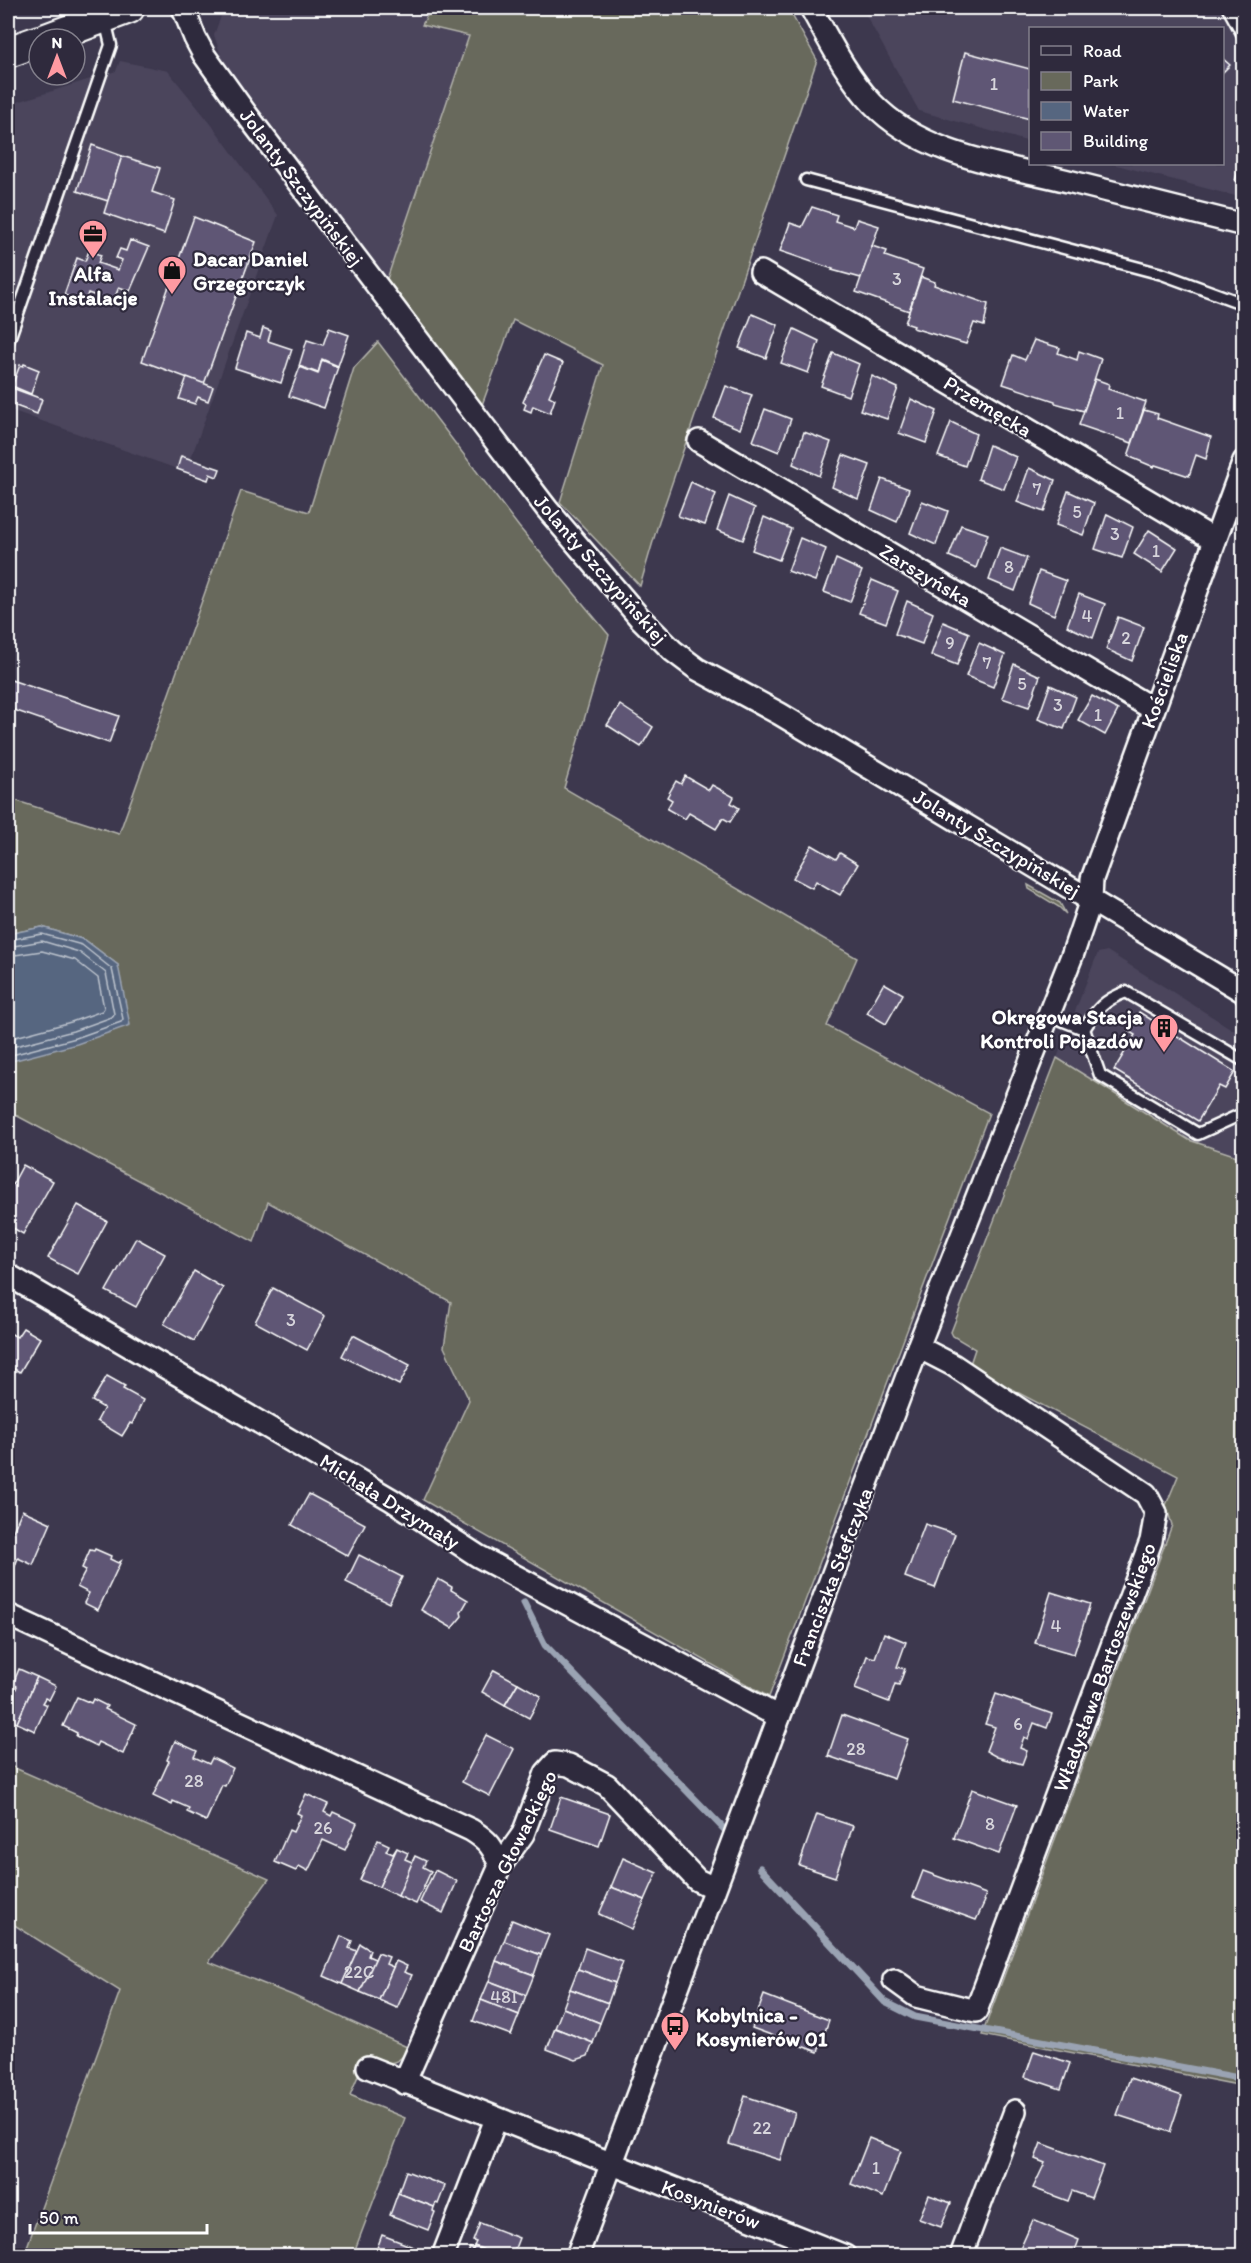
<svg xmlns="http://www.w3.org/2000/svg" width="1251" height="2263" font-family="Itim,sans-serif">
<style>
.built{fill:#4b455c}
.green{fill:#68695b;stroke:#b4b4ad;stroke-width:1.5}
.water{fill:#566680;stroke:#9aa3b3;stroke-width:1.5}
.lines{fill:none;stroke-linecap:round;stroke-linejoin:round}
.shore{stroke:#bbc2cc;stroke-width:1.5}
.stream{stroke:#9aa3b3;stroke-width:7}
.building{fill:#5f5774;stroke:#fff;stroke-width:1.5}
.lane-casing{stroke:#fff;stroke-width:15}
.street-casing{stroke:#fff;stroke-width:26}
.secondary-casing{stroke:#fff;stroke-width:34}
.lane{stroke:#2f2a3d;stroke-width:10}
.street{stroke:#2f2a3d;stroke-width:21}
.secondary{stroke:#2f2a3d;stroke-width:30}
.labels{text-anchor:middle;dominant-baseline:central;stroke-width:4.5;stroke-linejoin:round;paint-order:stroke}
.number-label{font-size:18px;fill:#d7d5dc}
.street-label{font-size:21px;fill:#fff;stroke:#2f2a3d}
.poi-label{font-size:21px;font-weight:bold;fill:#fff;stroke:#2f2a3d;text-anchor:start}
</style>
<rect width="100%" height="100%" fill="#3d384e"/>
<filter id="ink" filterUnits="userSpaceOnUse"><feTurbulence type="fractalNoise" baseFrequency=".0167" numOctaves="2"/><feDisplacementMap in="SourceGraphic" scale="12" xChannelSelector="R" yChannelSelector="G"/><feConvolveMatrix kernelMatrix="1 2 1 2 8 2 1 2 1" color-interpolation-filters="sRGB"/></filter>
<g filter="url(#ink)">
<g class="built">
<path d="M224 8H431L422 25 469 36 387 279 222 59 214 35Z"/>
<path d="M862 8H1243V198L1113 164H1222V28H1030V142L919 111Z"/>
<path d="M120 61 168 71 211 124 278 215 186 472 8 409V105L116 71Z"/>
<path d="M1107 951 1243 1036V1158L1189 1140 1057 1058 1095 960 1098 953Z"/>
</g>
<g class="green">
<path d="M431 8H788L817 60 659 521 640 586 560 502 603 365 513 320 482 405 387 279 469 36 422 25Z"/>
<path d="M378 342 519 527 609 635 564 788 857 958 827 1026 989 1113 769 1697 423 1500 469 1400 444 1347 451 1302 268 1202 254 1242 8 1111V1060L118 965 85 940 42 927 8 934V798L119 834 241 491 309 512 354 368Z"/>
<path d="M1028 885 1060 903 1066 914 1059 907 1029 889Z"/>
<path d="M1057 1058 1189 1140 1243 1158V2086L982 2035 1172 1525 1166 1505 1178 1476 969 1367 975 1349 953 1336 951 1332Z"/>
<path d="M8 1765 269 1879 209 1962 292 1995 407 2047C400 2070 384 2062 366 2057L350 2095 405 2118 353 2255H24L120 1991 8 1921Z"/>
</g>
<path class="water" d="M42 927 85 940 118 965 130 1025 77 1044 8 1062V934Z"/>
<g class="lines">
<g class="shore">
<path d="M8 940 42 934 82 945 112 969 123 1019 121 1022 76 1038 8 1056"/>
<path d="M8 947 42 941 79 952 106 973 114 1014 112 1017 73 1031 8 1048"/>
<path d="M8 956 42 951 75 960 98 978 104 1008 102 1011 71 1022 8 1039"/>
</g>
<g class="stream">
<path d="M524 1603 545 1645 724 1829"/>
<path d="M760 1868 885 2002 915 2017 1244 2079"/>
</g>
</g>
<g class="building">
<path d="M965 52 1030 69V119L953 99Z"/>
<path d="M1222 58 1230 65 1222 73Z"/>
<path d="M92 145 122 156 108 201 77 191Z"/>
<path d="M1244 149V184L1235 181Z"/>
<path d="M122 156 160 168 152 192 175 200 164 234 104 213Z"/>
<path d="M812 207 837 215 835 221 854 227 857 219 879 226 861 278 832 270 833 269 780 251 790 223 802 227Z"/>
<path d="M194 217 256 242 204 384 142 361Z"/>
<path d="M130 240 149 247 130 291 119 287 113 302 88 293 85 302 64 295 77 258 85 261 89 251 101 255 98 263 118 270 122 260 116 258 120 249 126 251Z"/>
<path d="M872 246 887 251 885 256 923 269 909 311 856 292Z"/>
<path d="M921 277 935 282 934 285 988 304 984 326 974 323 966 344 913 328 914 326 905 323Z"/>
<path d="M752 314 778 325 766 358 739 348Z"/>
<path d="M263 328 271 331 268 341 292 349 281 383 235 368 246 333 260 338Z"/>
<path d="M329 328 349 335 338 366 322 359 318 373 299 366 307 340 323 345Z"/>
<path d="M794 329 819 341 808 373 781 363Z"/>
<path d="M1034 340 1060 348 1058 353 1077 360 1079 351 1101 359 1084 411 1055 403V401L1003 384 1013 355 1025 360Z"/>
<path d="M833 353 859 364 848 396 821 386Z"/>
<path d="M544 355 563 363 549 396 555 399 550 413 533 406 531 412 524 409 526 404 523 402Z"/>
<path d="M322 360 338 367 324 408 289 396 300 367 318 374Z"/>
<path d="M24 364 39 370 31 394 12 386 20 365 23 366Z"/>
<path d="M872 376 898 388 887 419 860 410Z"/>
<path d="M187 377 213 387 208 401 198 397 195 404 179 399Z"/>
<path d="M1095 379 1109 384 1108 389 1146 402 1132 443 1079 425Z"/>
<path d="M726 386 752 395 740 429 714 418Z"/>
<path d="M12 388 42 399 37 414 8 403Z"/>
<path d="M911 399 937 411 926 443 899 433Z"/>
<path d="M765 409 791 419 779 452 753 441Z"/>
<path d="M1144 410 1158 414 1157 418 1211 437 1206 459 1196 455 1189 476 1155 465 1154 467 1128 456Z"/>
<path d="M951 422 976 434 965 466 938 456Z"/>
<path d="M804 432 831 442 819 476 793 464Z"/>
<path d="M989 445 1016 457 1004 489 978 479Z"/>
<path d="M843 455 870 465 858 499 832 487Z"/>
<path d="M181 456 220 469 217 477 210 474 208 480 177 469Z"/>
<path d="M1029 468 1055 480 1044 512 1017 502Z"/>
<path d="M882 479 909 489 897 522 871 510Z"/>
<path d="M691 482 716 494 705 525 678 516Z"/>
<path d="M1068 491 1094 503 1083 535 1056 525Z"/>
<path d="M729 496 755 508 743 540 717 530Z"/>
<path d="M922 501 948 511 936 545 910 533Z"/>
<path d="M1107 514 1133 527 1122 558 1095 549Z"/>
<path d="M764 517 791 529 779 560 752 550Z"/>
<path d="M961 525 988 534 976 568 949 556Z"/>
<path d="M1149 530 1177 548 1162 572 1134 554Z"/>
<path d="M800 538 826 549 815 581 788 571Z"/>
<path d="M1000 548 1027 558 1015 591 989 580Z"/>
<path d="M836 559 862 571 850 602 824 592Z"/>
<path d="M1039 571 1066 581 1054 615 1028 603Z"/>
<path d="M872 580 898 591 886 623 859 613Z"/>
<path d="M1079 594 1105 604 1093 638 1067 626Z"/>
<path d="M907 601 933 613 922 644 895 634Z"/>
<path d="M1118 617 1144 627 1132 661 1106 649Z"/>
<path d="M943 622 969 633 957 665 931 655Z"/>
<path d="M979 643 1005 655 993 687 966 676Z"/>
<path d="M1014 664 1040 676 1029 707 1002 698Z"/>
<path d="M8 679 119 716 109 743 8 708Z"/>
<path d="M1050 685 1076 697 1064 729 1038 719Z"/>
<path d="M1092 696 1118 710 1105 735 1078 720Z"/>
<path d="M620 705 653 727 641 747 607 725Z"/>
<path d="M685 776 709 790 712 785 734 797 731 803 739 808 730 822 723 818 716 829 689 813 685 819 667 809 672 800 667 797 676 781 681 784Z"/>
<path d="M812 845 836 859 840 853 858 864 840 895 816 881 812 888 793 878Z"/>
<path d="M884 983 903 994 886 1024 867 1013Z"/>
<path d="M1139 1012 1235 1072 1225 1089 1219 1086 1198 1121 1114 1070 1135 1035 1128 1031Z"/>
<path d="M23 1165 53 1181 23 1234 8 1225V1193Z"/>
<path d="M78 1205 107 1221 78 1274 48 1258Z"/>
<path d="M136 1238 165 1254 136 1307 106 1291Z"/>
<path d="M194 1271 223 1288 194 1341 164 1324Z"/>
<path d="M273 1288 325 1316 307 1350 255 1322Z"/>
<path d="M23 1328 40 1338 20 1372 8 1366V1332L17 1337Z"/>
<path d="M353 1335 410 1365 399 1385 342 1356Z"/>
<path d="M107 1376 125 1386 123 1389 143 1400 132 1424 130 1423 122 1436 97 1421 104 1408 92 1401Z"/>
<path d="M309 1494 365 1524 348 1556 292 1525Z"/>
<path d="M22 1510 51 1523 33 1565 18 1558 15 1566 8 1563V1543Z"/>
<path d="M925 1524 955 1534 935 1588 905 1577Z"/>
<path d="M95 1549 111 1556 110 1559 118 1563 121 1561 98 1610 84 1603 89 1593 77 1587 86 1570 82 1568 90 1550 94 1551Z"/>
<path d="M359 1555 402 1577 389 1603 346 1582Z"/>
<path d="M438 1579 452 1587 451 1590 468 1600 461 1612 462 1616 452 1628 421 1610Z"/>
<path d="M1051 1592 1090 1604 1074 1654 1035 1643Z"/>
<path d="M884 1633 906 1642 897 1667 905 1669 899 1685 895 1684 889 1702 855 1689 867 1656 875 1658Z"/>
<path d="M19 1669 37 1677 17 1723 8 1719V1695L10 1688 15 1691 17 1686 13 1684Z"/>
<path d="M494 1670 518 1683 505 1705 482 1692Z"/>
<path d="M37 1677 56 1686 49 1700 45 1698 42 1703 47 1705 35 1731 17 1723Z"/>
<path d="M518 1683 541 1696 529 1718 505 1705Z"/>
<path d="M996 1694 1052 1714 1047 1728 1034 1723 1028 1739 1024 1737 1020 1748 1027 1751 1022 1764 997 1757 986 1751 995 1727 985 1724Z"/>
<path d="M77 1697 91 1703 93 1699 107 1706 105 1709 136 1724 123 1754 98 1742 96 1746 76 1736 77 1733 63 1726Z"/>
<path d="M842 1715 908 1739 894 1779 828 1756Z"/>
<path d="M486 1735 514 1749 490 1796 462 1782Z"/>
<path d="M175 1741 197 1751 194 1757 209 1764 212 1758 233 1768 225 1786 222 1785 206 1821 187 1812 189 1808 173 1801 172 1805 153 1796 169 1761 167 1760Z"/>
<path d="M972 1789 1017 1805 999 1854 954 1838Z"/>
<path d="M306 1794 328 1804 324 1812 331 1816 333 1812 357 1823 345 1850 323 1840 308 1871 299 1866 296 1871 275 1862 289 1830 293 1832 301 1815 297 1813Z"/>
<path d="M561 1797 610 1814 599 1846 550 1829Z"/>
<path d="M817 1814 853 1826 835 1877 799 1865Z"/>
<path d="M378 1840 389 1845 386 1851 393 1854 397 1848 379 1887 360 1880Z"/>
<path d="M397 1848 408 1853 405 1859 412 1862 415 1856 398 1896 379 1887Z"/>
<path d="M415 1856 426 1861 423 1867 431 1871 416 1904 398 1896Z"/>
<path d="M623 1858 657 1873 645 1900 611 1887Z"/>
<path d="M435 1870 457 1881 443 1913 420 1902Z"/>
<path d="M923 1871 986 1894 984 1900 985 1901 976 1920 913 1897Z"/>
<path d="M611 1887 645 1900 632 1929 599 1914Z"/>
<path d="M512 1920 549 1935 541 1955 504 1941Z"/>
<path d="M341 1936 352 1941 349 1948 357 1951 360 1944 342 1984 324 1976Z"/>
<path d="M504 1941 541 1955 534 1975 496 1961Z"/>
<path d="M360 1944 370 1950 368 1956 375 1959 378 1953 360 1992 342 1984Z"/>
<path d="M585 1948 623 1962 615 1983 578 1969Z"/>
<path d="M378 1953 389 1957 386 1964 393 1967 396 1961 379 2000 360 1992Z"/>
<path d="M396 1961 407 1966 404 1972 412 1975 397 2008 379 2000Z"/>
<path d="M496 1961 534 1975 526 1995 489 1981Z"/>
<path d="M578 1969 615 1983 608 2003 570 1989Z"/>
<path d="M489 1981 526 1995 519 2015 481 2000Z"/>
<path d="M570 1989 608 2003 600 2023 563 2008Z"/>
<path d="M764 1995 829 2020 818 2052 752 2028Z"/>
<path d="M481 2000 519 2015 511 2035 473 2021Z"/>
<path d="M563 2008 600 2023 593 2043 555 2028Z"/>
<path d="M555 2028 593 2043 588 2056 576 2060 547 2049Z"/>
<path d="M1034 2051 1070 2063 1061 2089 1025 2077Z"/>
<path d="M1130 2078 1182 2096 1170 2132 1117 2115Z"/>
<path d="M745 2096 795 2113 780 2160 729 2144Z"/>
<path d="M869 2138 901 2151 883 2197 851 2184Z"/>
<path d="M1041 2143 1103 2166 1091 2198 1072 2191 1068 2201 1033 2188 1045 2163 1035 2159Z"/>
<path d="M406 2171 445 2186 438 2204 436 2203 434 2207 398 2193Z"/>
<path d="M398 2193 434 2207 433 2211 435 2212 428 2230 390 2215Z"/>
<path d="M929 2195 951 2203 941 2227 919 2219Z"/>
<path d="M1033 2220 1079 2240 1073 2256H1017Z"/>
<path d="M480 2223 519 2238 512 2256H499L474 2246 476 2242 473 2241Z"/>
<path d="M1244 2233V2253L1237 2251Z"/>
<path d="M382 2235 421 2250 418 2256H374Z"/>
<path d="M474 2246 499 2256H467L470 2248 473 2250Z"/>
<path d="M1160 2248 1178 2256H1157Z"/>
</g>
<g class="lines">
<g class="lane-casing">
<g id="lane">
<path d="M1228 8 1244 37"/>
<path d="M806 180 1162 274 1244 304"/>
<path d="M8 342 111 45 105 20"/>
<path d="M1049 1015 1084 1029C1097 1009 1104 1000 1126 992L1244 1061"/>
<path d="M1084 1029 1100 1075 1198 1134 1244 1113"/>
</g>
</g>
<g class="street-casing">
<g id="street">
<path d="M183 8 195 38 204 55 247 115 547 509 639 617 673 651 697 669 780 714 1244 992"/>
<path d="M811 8C829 40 846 75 872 103 922 156 1004 165 1072 182 1129 196 1186 211 1244 225"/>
<path d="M761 272 1215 540"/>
<path d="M699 441 1153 709"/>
<path d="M8 1275 392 1500 478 1556 779 1717"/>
<path d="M8 1615 471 1830C489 1841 493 1847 500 1866"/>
<path d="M894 1980 916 1996 976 2011 1151 1541 1156 1513 1146 1494 953 1365 918 1347"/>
<path d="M368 2067 845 2256"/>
<path d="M404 2083 500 1866 523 1834 546 1773 555 1763 569 1765 607 1785 697 1880 714 1888"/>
<path d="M443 2256 496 2119"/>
<path d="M577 2256 918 1347 1073 953 1091 900 1092 879 1244 461"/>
<path d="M961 2256 1015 2111"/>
</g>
</g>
<g class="secondary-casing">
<g id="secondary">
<path d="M46 39 129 8"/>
<path d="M8 52 39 41"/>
</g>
</g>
<use href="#lane" class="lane"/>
<use href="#street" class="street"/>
<use href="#secondary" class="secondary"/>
</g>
</g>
<defs>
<g id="office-pin" transform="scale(1.5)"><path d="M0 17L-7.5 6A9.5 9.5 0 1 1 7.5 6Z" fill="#ff9aa2" stroke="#2f2a3d"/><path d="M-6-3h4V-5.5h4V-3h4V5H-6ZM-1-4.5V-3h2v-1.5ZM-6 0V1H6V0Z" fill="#111"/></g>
<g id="shop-pin" transform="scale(1.5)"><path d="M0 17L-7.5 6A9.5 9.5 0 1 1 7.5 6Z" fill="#ff9aa2" stroke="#2f2a3d"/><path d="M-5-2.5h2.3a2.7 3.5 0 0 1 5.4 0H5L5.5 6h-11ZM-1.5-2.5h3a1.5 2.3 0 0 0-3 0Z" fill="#111"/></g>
<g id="building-pin" transform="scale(1.5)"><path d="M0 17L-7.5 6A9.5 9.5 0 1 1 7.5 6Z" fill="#ff9aa2" stroke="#2f2a3d"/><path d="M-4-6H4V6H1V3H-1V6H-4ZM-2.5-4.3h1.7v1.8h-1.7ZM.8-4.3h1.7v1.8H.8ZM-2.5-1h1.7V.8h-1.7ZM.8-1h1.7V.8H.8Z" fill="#111"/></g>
<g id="bus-pin" transform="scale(1.5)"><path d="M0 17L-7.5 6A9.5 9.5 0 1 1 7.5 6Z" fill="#ff9aa2" stroke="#2f2a3d"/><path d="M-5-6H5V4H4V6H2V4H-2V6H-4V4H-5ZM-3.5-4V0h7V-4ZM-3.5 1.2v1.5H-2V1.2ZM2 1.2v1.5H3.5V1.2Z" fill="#111"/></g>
</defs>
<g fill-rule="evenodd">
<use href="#office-pin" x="93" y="234"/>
<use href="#shop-pin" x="172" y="270"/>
<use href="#building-pin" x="1164" y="1028"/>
<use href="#bus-pin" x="675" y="2026"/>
</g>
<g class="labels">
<g class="number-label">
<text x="994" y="84">1</text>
<text x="897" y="279">3</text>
<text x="1120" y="413">1</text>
<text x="1037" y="489">7</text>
<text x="1077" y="512">5</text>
<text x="1115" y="534">3</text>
<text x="1156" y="551">1</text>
<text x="1009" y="567">8</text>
<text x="1087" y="616">4</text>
<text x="1126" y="638">2</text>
<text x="950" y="643">9</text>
<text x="987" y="663">7</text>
<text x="1022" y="684">5</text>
<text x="1058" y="705">3</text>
<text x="1098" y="715">1</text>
<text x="291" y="1320">3</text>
<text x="1056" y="1626">4</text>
<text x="1018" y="1724">6</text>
<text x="856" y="1749">28</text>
<text x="194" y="1781">28</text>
<text x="990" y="1824">8</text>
<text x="323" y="1828">26</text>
<text x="359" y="1972">22C</text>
<text x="504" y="1997">48I</text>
<text x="762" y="2128">22</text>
<text x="876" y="2168">1</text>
</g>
<g class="street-label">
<text transform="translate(302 187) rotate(53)">Jolanty Szczypińskiej</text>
<text transform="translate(988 406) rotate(31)">Przemęcka</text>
<text transform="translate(601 569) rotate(49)">Jolanty Szczypińskiej</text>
<text transform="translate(926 575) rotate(31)">Zarszyńska</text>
<text transform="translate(1164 680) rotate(-70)">Kościeliska</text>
<text transform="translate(997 843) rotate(31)">Jolanty Szczypińskiej</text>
<text transform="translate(390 1501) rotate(32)">Michała Drzymały</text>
<text transform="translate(832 1577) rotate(-69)">Franciszka Stefczyka</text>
<text transform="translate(1104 1667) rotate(-70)">Władysława Bartoszewskiego</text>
<text transform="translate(507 1861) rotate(-64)">Bartosza Głowackiego</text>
<text transform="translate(711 2204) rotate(21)">Kosynierów</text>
</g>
<g class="poi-label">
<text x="193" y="258">Dacar Daniel<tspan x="193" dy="24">Grzegorczyk</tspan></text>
<text x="93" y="273" text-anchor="middle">Alfa<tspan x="93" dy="24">Instalacje</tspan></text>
<text x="1143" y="1016" text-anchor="end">Okręgowa Stacja<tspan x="1143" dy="24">Kontroli Pojazdów</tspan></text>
<text x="696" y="2014">Kobylnica -<tspan x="696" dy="24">Kosynierów 01</tspan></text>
</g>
</g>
<rect width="1251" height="2263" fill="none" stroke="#2f2a3d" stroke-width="30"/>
<rect x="15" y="15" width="1221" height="2233" fill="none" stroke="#fff" stroke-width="2" filter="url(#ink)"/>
<rect x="1029" y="27" width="195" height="138" fill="#2f2a3d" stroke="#827f8b" stroke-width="1.5"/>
<rect x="1041" y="46" width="30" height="9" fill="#2f2a3d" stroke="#827f8b" stroke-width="1.5"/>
<text x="1083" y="57" font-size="18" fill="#ffffff">Road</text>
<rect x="1041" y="72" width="30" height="18" fill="#68695b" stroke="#827f8b" stroke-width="1.5"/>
<text x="1083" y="87" font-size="18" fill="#ffffff">Park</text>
<rect x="1041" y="102" width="30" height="18" fill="#566680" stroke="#827f8b" stroke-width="1.5"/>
<text x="1083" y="117" font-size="18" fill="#ffffff">Water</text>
<rect x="1041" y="132" width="30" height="18" fill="#5f5774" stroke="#827f8b" stroke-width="1.5"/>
<text x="1083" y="147" font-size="18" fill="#ffffff">Building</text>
<g transform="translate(57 57)"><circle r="28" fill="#2f2a3d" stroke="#827f8b" stroke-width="1.5"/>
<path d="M0-4.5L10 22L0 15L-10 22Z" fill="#ff9aa2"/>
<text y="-9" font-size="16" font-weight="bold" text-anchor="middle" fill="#ffffff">N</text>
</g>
<path d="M30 2224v9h177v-9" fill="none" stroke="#ffffff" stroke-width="3"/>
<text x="39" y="2224" font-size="18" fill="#ffffff" stroke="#2f2a3d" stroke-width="4.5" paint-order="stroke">50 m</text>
</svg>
